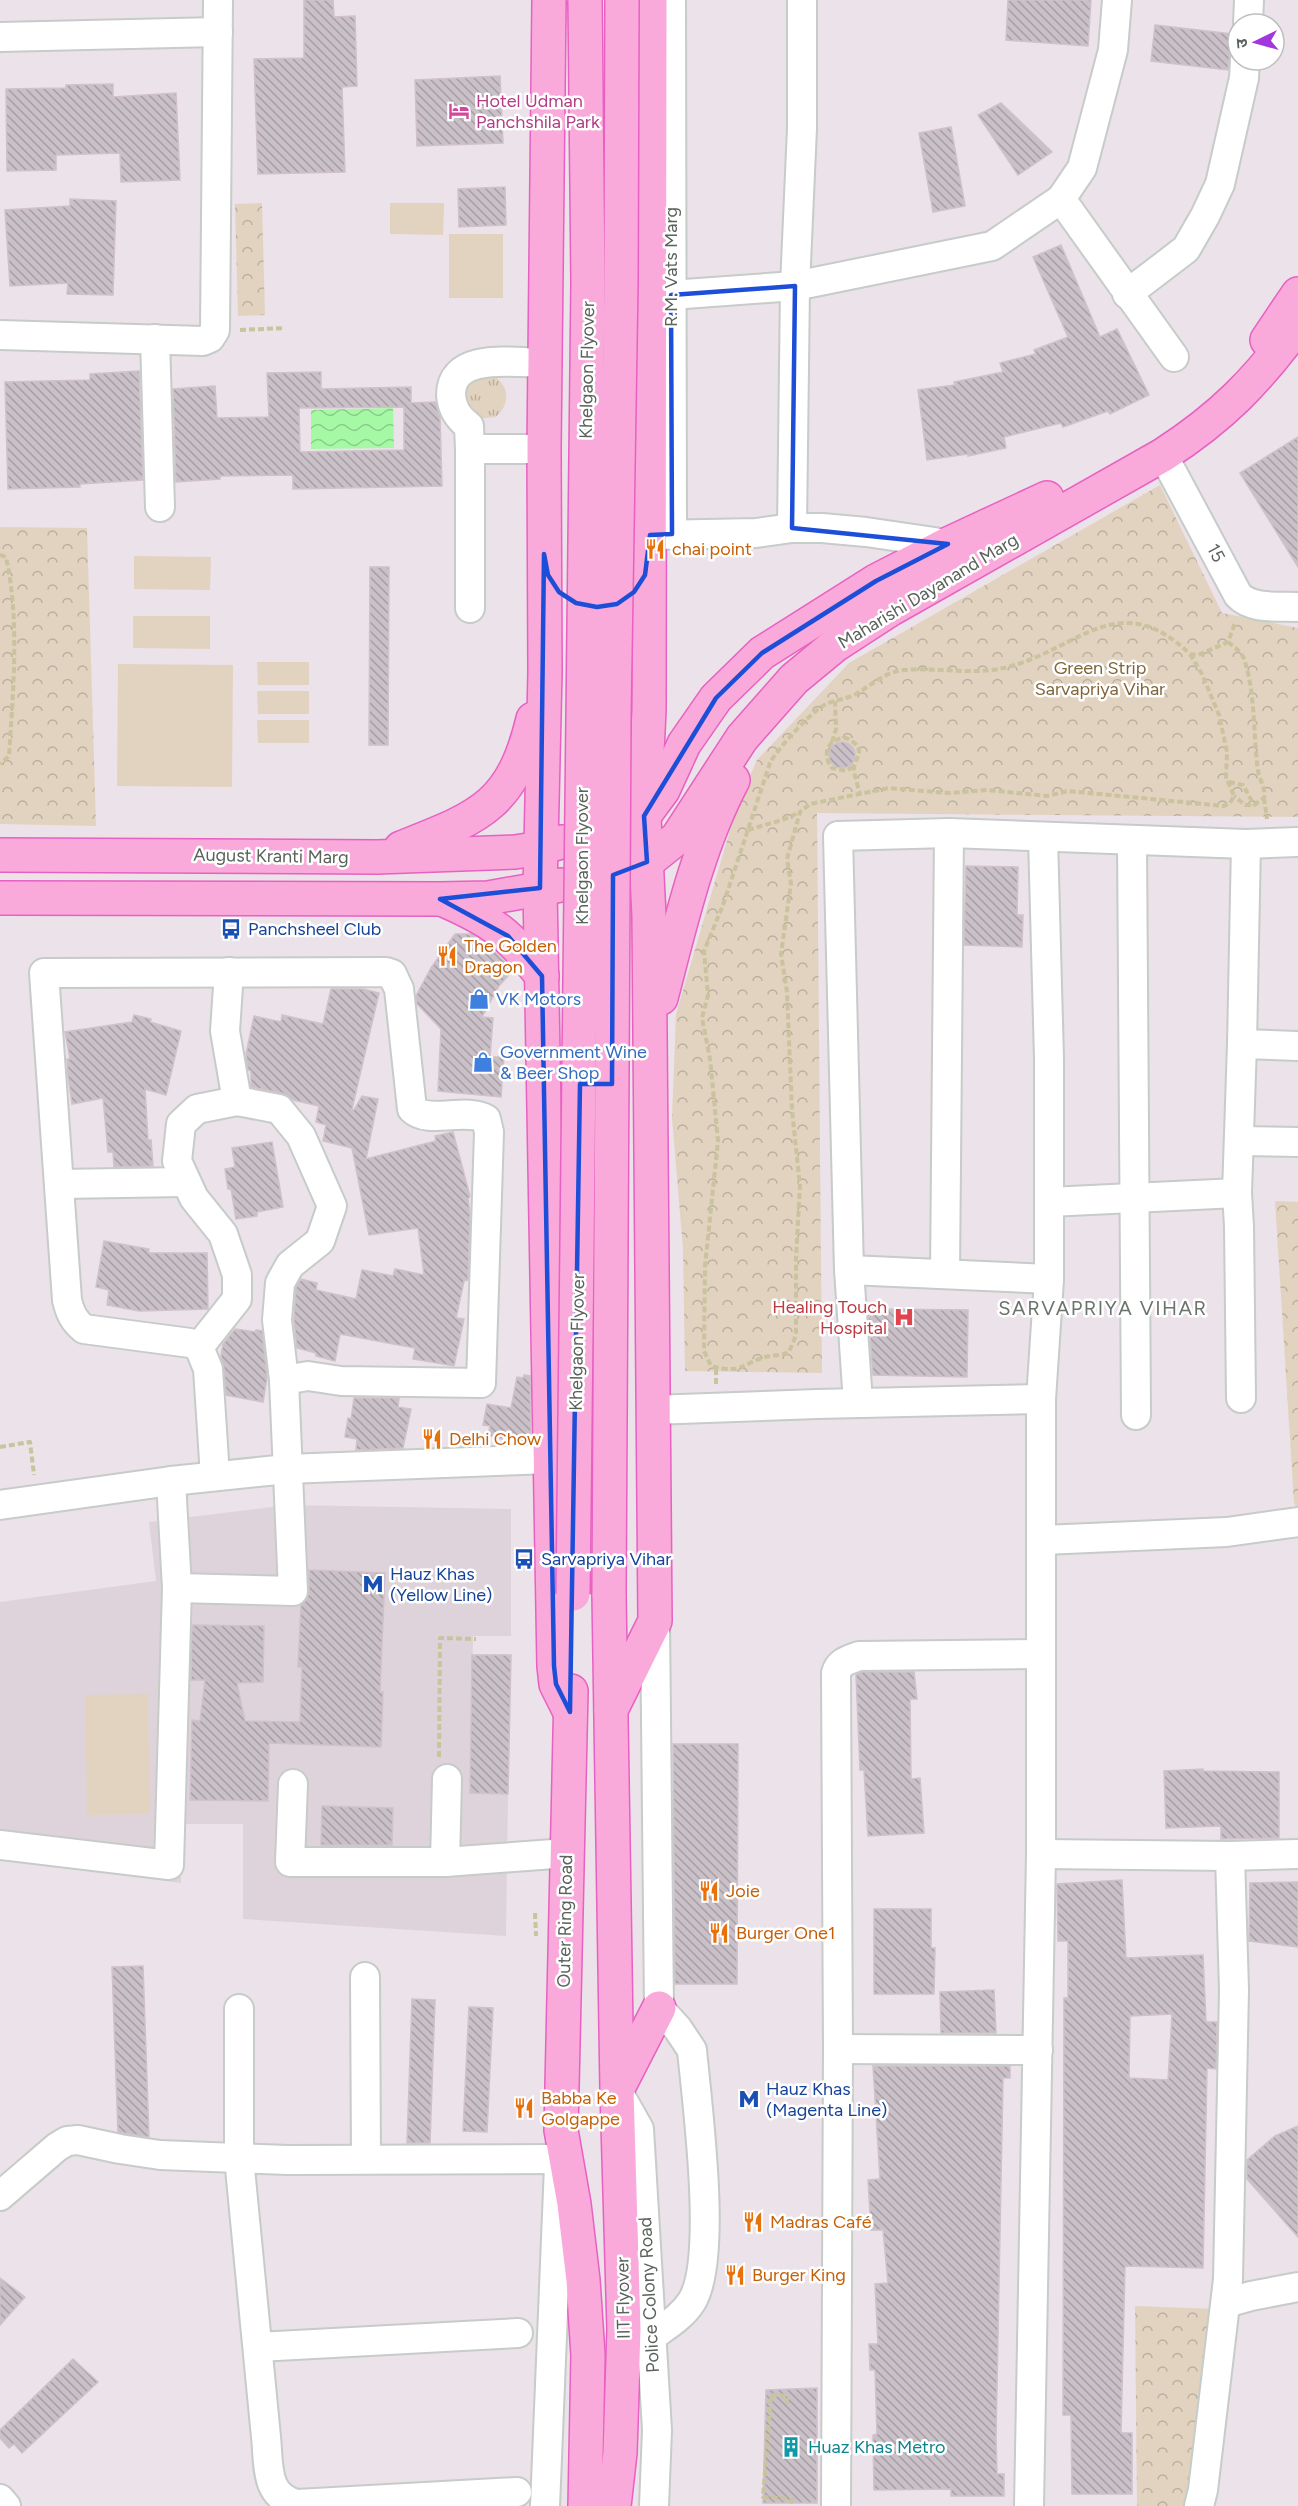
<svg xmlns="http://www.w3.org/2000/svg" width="1298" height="2506" font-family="Figtree,'Noto Sans Devanagari',sans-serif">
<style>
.education{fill:#dfd3db}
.grass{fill:url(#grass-tufts)}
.forest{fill:url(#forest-crowns)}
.garden{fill:#e2d3c0}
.water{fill:url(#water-waves)}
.building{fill:url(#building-back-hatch);stroke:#d0c1cc;stroke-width:1.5;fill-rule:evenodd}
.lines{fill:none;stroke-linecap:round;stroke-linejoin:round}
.minor-casing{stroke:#c6ccc7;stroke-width:32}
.major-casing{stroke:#e860c2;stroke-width:36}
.path{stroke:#c9c39e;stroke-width:4;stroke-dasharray:6 3;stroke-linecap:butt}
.minor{stroke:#fff;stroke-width:28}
.major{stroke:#f9aada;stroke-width:33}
.major-bridge-casing{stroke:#e860c2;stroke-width:36;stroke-linecap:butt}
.major-bridge{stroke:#f9aada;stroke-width:33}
.marked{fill:none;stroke:#1d4ed8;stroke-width:4.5;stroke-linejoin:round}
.labels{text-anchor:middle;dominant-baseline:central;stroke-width:5;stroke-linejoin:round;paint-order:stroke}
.hotel-label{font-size:18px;fill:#b23c85;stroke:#fff;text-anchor:start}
.street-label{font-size:18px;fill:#5a625b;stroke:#fff}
.food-label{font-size:18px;fill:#c56008;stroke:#fff;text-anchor:start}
.park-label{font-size:18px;fill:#81653a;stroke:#fff}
.transit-label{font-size:18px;fill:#164399;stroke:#fff;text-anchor:start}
.shop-label{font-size:18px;fill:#366cbe;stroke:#fff;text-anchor:start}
.health-label{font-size:18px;fill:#be3a42;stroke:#fff;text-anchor:end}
.culture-label{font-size:18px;fill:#0d838f;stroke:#fff;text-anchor:start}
.neighbourhood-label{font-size:20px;letter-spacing:1.5px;fill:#6b746c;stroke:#fff}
</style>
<defs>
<pattern id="grass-tufts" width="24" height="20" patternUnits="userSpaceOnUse" patternTransform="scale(1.5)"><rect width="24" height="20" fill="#e2d3c0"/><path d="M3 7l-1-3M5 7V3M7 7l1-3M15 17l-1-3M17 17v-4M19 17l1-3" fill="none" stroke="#baaf9f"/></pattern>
<pattern id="forest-crowns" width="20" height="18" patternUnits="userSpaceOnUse" patternTransform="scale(1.5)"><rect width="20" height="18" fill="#e2d3c0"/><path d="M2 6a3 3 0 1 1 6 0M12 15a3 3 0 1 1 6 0" fill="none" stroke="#baaf9f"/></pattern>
<pattern id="water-waves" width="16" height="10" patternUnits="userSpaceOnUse" patternTransform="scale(1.5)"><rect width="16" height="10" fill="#a5f9a5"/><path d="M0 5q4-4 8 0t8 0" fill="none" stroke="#89cd89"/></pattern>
<pattern id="building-back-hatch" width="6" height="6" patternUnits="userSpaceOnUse" patternTransform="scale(1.5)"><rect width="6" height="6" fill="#cac0c7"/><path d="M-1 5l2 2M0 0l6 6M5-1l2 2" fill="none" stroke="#a79fa5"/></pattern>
</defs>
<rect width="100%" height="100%" fill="#ece2e9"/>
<path class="education" d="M289 1505 511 1509V1636H473L470 1793 508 1794 506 1936 243 1919V1824H183L181 1883 0 1859V1602L156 1581 149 1522Z"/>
<path class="grass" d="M489 373C509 383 512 402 496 417L477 419 469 415 461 390 465 382Z"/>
<g class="forest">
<path d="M262 203 265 315 238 316 235 204Z"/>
<path d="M1160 485 1222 613 1298 628V817L817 813 822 1373 685 1371 683 1249 672 1118 676 1014 738 803 757 760 849 663Z"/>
<path d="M0 527 87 528 96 826 0 824Z"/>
<path d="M1275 1201 1298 1202V1510L1294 1503Z"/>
<path d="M1135 2306 1217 2309 1188 2506H1137Z"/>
</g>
<g class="garden">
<path d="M390 203H444L443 235 390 234Z"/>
<rect x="449" y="234" width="54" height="64"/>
<path d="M134 556 211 557 210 590 134 589Z"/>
<path d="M133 616H210V649L133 648Z"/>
<path d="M257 662H309V685H258Z"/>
<path d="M118 664 233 665 232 787 117 786Z"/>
<path d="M257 691H309V714H258Z"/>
<path d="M257 720H309V743H258Z"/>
<path d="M148 1694 150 1814 87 1815 85 1695Z"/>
</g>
<path class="water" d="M393 408 394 448 311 449V410Z"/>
<g class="building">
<path d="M304 0H333L334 17 355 16 357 86 342 87 345 172 258 174 254 59 304 58Z"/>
<path d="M1008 0H1091L1088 46 1006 40Z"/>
<path d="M1155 25 1232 34 1228 70 1151 61Z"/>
<path d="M500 76 503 143 417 146 415 80Z"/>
<path d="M113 84V97L176 93 180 180 121 182 120 153 56 155V170L7 171 6 89 66 88V85Z"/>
<path d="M1001 103 1052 152 1018 175 978 115Z"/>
<path d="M951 127 965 206 933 212 919 133Z"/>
<path d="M505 187 506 225 459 227 458 189Z"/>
<path d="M70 199 116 201 113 295 67 294 68 283 10 286 5 210 70 206Z"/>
<path d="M1061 245 1100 337 1117 329 1149 395 1110 414 1108 411 1063 427 1061 423 1004 437 1006 448 968 456V454L927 460 918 390 955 385 954 382 1003 372 1000 363 1036 354 1034 350 1068 337 1033 257Z"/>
<path d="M139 371 143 480 80 484V487L8 489 5 382 90 380V374Z"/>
<path d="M321 372V389L411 387V403L435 402 440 417 442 486 293 489V475L220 476V479L176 482 173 389 215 386 217 418 269 417 267 373ZM404 407V450L300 452 299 408Z"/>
<path d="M1298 437V567L1240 473Z"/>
<path d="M370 567H389L388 745H369Z"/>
<circle cx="842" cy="755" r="13"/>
<path d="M966 866 1018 867 1017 915H1023L1022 947 964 945Z"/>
<path d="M455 934H471L479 939 497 954 513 970 499 986 482 1017 493 1018 490 1057H504L501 1097 438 1091 441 1029 417 1004 416 996 431 968Z"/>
<path d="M331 989H363L379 993 352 1109 354 1110 362 1096 378 1099 366 1159 436 1141 435 1136 453 1132 470 1196 468 1199 470 1213 468 1280 464 1281 456 1318 464 1319 454 1366 413 1359 415 1348 340 1334 335 1361 316 1356V1353L297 1348 294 1320 296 1288 301 1279 317 1283 316 1290 356 1299 362 1270 393 1276 395 1269 424 1275 418 1228 369 1235 352 1148 323 1141 326 1125 316 1122 319 1106 293 1100 282 1093 251 1087V1071L248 1070 246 1054 254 1016 281 1022 282 1015 323 1024Z"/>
<path d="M134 1015 151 1019 150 1022 181 1031 166 1095 145 1089 148 1140H151L153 1166 114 1167 113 1152H108L103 1098 72 1104 68 1076 67 1059H70L65 1032 132 1022Z"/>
<path d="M272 1142 283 1207 257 1212V1216L236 1219 231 1189H228L225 1169 235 1167 232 1148Z"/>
<path d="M104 1241 149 1249 148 1253H207L208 1309 139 1311 107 1305 109 1290 96 1287Z"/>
<path d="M868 1309 968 1310 967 1377 873 1375Z"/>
<path d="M235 1329 256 1332V1330L262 1331 267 1378 263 1402 226 1395 224 1368 221 1356 223 1344Z"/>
<path d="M524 1375 530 1376 531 1443 512 1444 513 1441 488 1436 490 1426 483 1425 487 1404 511 1408 517 1377 523 1378Z"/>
<path d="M354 1398H399L398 1407 411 1409 403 1448 356 1450 357 1439 345 1437 348 1418 351 1419Z"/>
<path d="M309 1570 385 1573 380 1692H383L381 1747 269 1743 268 1801 190 1800 192 1720 200 1721 205 1680H191L192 1625 264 1626 263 1682 237 1683 245 1721 300 1722 302 1667H298L301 1605 307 1599 309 1591Z"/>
<path d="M472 1655H511L508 1794 470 1793Z"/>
<path d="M862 1672H914L917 1699H910L911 1779 920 1778 924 1833 868 1836 864 1770H860L856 1675Z"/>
<path d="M673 1744H738L737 1984H675Z"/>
<path d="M1203 1769V1771L1279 1772V1838L1221 1839V1826L1166 1828 1164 1771Z"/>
<path d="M322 1806 393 1808 392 1845H321Z"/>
<path d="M1122 1880 1126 1958 1203 1955 1206 2022H1217L1216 2069 1207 2068 1203 2268 1125 2266 1121 2433H1132V2494H1072L1071 2415H1063L1064 1998H1068V1941H1058L1057 1884ZM1172 2014 1168 2080 1129 2078 1130 2016Z"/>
<path d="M1298 1882V1947L1249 1941 1250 1883Z"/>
<path d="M874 1909H931V1948H935L934 1994H874Z"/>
<path d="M143 1966 149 2137 118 2132 112 1967Z"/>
<path d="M994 1990 996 2033H941L940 1992Z"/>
<path d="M412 1999 435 2000 430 2143H407Z"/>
<path d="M469 2007 493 2008 487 2132 463 2131Z"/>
<path d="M873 2066H1010V2078H1003L996 2438 997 2474H1004V2496H951V2489L874 2490 873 2435 877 2434 875 2370H870L869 2344H878L875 2284 888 2283 883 2230H871L868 2180 880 2179Z"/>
<path d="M1298 2126V2237L1247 2179V2160L1275 2136Z"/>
<path d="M0 2278 25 2297 0 2325Z"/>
<path d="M73 2359 98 2382 22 2453 14 2444 9 2448 0 2438V2430Z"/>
<path d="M817 2388V2503H763L766 2390Z"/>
</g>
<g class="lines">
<g class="minor-casing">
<g id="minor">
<path d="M671 0 672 534"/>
<path d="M1248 24 1249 0"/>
<path d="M0 37 218 32"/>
<path d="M1061 199 1174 357"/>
<path d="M1127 294 1186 249 1205 216 1220 184 1244 78 1245 60"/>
<path d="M671 295 795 286 992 246 1061 199 1082 168 1113 50 1117 0"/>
<path d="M0 335 203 341 210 338 215 330 218 0"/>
<path d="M155 339 160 507"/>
<path d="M470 449V608"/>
<path d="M544 449H470L469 426C458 418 452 409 451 395 451 351 516 363 545 363"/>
<path d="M1163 455 1238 595C1252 610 1279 606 1298 607"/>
<path d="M792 528 795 286 802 128V0"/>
<path d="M655 535 756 533 792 528H822L866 532 948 544"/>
<path d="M1132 840 1136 1415"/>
<path d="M229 972 225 1031 237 1101"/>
<path d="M1242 1044 1298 1046"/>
<path d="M1239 1141 1298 1142"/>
<path d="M59 1184 186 1182"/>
<path d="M1049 1202 1237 1193"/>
<path d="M849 1270 1049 1279"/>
<path d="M945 1274 949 833"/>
<path d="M1241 1398 1239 1226 1237 1193 1242 1044 1246 844"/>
<path d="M858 1403 849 1270 838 836 949 833 1246 844 1298 842"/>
<path d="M652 1410 817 1404 1041 1399"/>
<path d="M215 1476 208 1369 199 1347 190 1343 84 1329C74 1321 70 1313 67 1300L44 973 386 972 392 974 399 989 412 1109C428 1125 466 1107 486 1119L489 1132 481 1383 341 1381 308 1376 284 1380"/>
<path d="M0 1505 171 1481 287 1469 550 1459"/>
<path d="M1043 1540 1227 1532 1298 1522"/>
<path d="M177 1588 293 1591 284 1380 277 1320 280 1283 290 1265 320 1241 332 1206 301 1136 279 1109 237 1101 197 1109 181 1124 177 1161 194 1198 223 1234 237 1275V1299L199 1347"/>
<path d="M293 1784 290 1862H445L567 1853"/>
<path d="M0 1845 169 1865 177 1588 171 1481"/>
<path d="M1041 1854 1230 1856 1298 1854"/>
<path d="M445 1862 447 1779"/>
<path d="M365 1977 366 2159"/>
<path d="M239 2009V2158L266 2437C269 2464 264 2496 297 2504L517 2492"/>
<path d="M838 2049 1038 2050"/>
<path d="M617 2090 639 2129 657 2430 654 2506"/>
<path d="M0 2196 57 2147 67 2141 78 2140 120 2149 160 2155 288 2160 560 2159"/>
<path d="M1226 2303 1251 2296 1298 2287"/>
<path d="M651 2337C666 2326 682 2317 692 2301 718 2258 697 2104 692 2050L678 2029 659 2008 655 1621"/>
<path d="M258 2347 518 2333"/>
<path d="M0 2499 6 2506"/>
<path d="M545 2506 559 2166"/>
<path d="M836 2506 838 2049 836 1673C839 1662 848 1660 859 1656L1041 1654"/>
<path d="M1029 2506 1041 1854V1399L1049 1279V1059L1043 837"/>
<path d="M1199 2506 1203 2490 1228 2279 1234 1990 1230 1856"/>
</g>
</g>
<g class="major-casing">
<g id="major">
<path d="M549 0 544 449 545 672 540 888 554 1666 556 1684 570 1712"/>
<path d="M1267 340 1298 294"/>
<path d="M646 813 663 790 684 744 716 698 762 653 876 581 948 544 1047 498"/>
<path d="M401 848C479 817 512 807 533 719"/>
<path d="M0 855 377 857 515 852 541 848 561 842"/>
<path d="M631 868 647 862 677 838 742 738 794 679 834 646 891 609 1163 455C1222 417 1257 381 1298 325"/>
<path d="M0 898 440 899 488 898 561 885"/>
<path d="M446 901C494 922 510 935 542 976"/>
<path d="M661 998C680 925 698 846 733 780"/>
<path d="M609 1594 617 2090 624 2329 620 2453 614 2506"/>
<path d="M571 1691 561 2130 574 2204 583 2280 588 2355 585 2506"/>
<path d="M611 1710 655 1621 649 916 644 816 649 710 650 0"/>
<path d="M619 2086 659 2008"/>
</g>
</g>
<g class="path">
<path d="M240 330 285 328"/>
<path d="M0 555 6 557C20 621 13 691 9 756L0 764"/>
<path d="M1228 642C1234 647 1242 652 1244 659 1256 695 1253 735 1258 771 1260 781 1266 789 1264 798L1254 805H1245L1234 796"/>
<path d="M1190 654 1202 674 1219 715 1227 752 1226 777 1234 796 1230 803 1224 806 1068 791 1047 796 987 790 949 793 889 788 810 804 800 812 787 859 791 884 781 954 787 992 792 1110 800 1186 796 1258V1335L789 1352C781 1356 773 1355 765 1357 739 1365 743 1374 711 1366L704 1351 705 1266 718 1141 710 1059 702 1018 708 995 704 951 723 905 770 763C777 749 812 711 826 704 835 700 846 699 856 694 872 685 884 672 904 670 939 667 974 676 1008 667 1080 648 1119 586 1190 654L1198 655 1228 642 1235 623"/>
<path d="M832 742 836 729 835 701"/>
<path d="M853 767 846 771 832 768C821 754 828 738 846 738 870 749 853 759 854 770 855 778 858 787 860 794"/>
<path d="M1229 782 1243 785 1254 805"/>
<path d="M1264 798 1267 819"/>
<path d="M748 830 785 819 800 812"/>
<path d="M716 1384V1368"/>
<path d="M0 1447 30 1442 34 1475"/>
<path d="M439 1757 440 1638 476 1639"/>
<path d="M535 1913 536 1936"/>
<path d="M787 2404V2396L771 2395 763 2497 791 2499 792 2506"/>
</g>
<use href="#minor" class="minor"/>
<use href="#major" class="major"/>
<g class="major-bridge-casing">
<g id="major-bridge">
<path d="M573 1594 588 282 585 0"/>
<path d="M609 1594 614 715 621 282 622 0"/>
</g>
</g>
<use href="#major-bridge" class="major-bridge"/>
</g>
<path class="marked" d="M795 286 792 528 948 544 876 581 762 653 716 698 644 816 647 862 613 875 612 1084H580L570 1712 556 1684 554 1666 542 976 508 936 440 899 540 888 544 554 548 575 559 592 576 603 597 607 617 604 634 592 645 575 650 535 672 534 671 295Z"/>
<defs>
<g id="hotel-bare" transform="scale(1.62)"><path d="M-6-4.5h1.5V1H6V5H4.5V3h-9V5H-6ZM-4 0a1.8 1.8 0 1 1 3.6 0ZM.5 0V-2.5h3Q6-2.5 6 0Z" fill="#d1479c" stroke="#fff" stroke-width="2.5" paint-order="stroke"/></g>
<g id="restaurant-bare" transform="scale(1.62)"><path d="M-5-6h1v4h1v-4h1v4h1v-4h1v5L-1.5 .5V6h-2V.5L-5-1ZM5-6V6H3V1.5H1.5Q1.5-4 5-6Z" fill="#e8710a" stroke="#fff" stroke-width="2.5" paint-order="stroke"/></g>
<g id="bus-bare" transform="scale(1.62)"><path d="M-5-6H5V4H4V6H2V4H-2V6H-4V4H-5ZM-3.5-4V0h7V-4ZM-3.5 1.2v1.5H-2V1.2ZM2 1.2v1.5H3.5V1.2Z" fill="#1a4fb4" stroke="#fff" stroke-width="2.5" paint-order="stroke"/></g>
<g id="shop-bare" transform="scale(1.62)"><path d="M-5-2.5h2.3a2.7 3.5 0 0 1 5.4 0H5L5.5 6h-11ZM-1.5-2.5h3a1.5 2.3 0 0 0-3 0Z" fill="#3f7fe0" stroke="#fff" stroke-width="2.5" paint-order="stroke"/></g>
<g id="hospital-bare" transform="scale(1.62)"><path d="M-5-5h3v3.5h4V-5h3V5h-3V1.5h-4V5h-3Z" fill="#e0444e" stroke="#fff" stroke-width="2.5" paint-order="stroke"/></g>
<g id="metro-bare" transform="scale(1.62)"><path d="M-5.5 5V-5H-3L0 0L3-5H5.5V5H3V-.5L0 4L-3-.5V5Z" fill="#1a4fb4" stroke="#fff" stroke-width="2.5" paint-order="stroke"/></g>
<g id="building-bare" transform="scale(1.62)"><path d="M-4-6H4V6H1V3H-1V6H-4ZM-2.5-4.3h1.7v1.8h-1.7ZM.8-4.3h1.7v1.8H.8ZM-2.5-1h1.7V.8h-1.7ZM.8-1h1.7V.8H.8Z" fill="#0f9aa8" stroke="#fff" stroke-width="2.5" paint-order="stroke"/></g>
</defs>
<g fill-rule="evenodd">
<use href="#hotel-bare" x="459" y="111"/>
<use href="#restaurant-bare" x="655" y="549"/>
<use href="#bus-bare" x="231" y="929"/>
<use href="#restaurant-bare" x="447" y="956"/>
<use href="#shop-bare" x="479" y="999"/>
<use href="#shop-bare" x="483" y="1062"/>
<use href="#hospital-bare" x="904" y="1317"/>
<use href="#restaurant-bare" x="432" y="1439"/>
<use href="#bus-bare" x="524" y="1559"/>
<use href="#metro-bare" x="373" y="1584"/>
<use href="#restaurant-bare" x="709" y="1891"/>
<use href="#restaurant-bare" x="719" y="1933"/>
<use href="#metro-bare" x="749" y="2099"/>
<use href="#restaurant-bare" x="524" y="2108"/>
<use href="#restaurant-bare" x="753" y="2222"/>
<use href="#restaurant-bare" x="735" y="2275"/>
<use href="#building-bare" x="791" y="2447"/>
</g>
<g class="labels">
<g class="hotel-label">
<text x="476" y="101">Hotel Udman<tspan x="476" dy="21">Panchshila Park</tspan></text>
</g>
<g class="street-label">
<text transform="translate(671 267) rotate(-90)">R.M. Vats Marg</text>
<text transform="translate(587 370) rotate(-89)">Khelgaon Flyover</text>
<text transform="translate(1216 553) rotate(62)">15</text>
<text transform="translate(928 591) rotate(-31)">Maharishi Dayanand Marg</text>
<text transform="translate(271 856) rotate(1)">August Kranti Marg</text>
<text transform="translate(582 856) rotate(-90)">Khelgaon Flyover</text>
<text transform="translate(577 1342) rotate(-89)">Khelgaon Flyover</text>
<text transform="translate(565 1921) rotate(-89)">Outer Ring Road</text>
<text transform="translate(649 2295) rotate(-93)">Police Colony Road</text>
<text transform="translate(623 2298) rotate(-91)">IIT Flyover</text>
</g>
<g class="food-label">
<text x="672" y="549">chai point</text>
<text x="464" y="946">The Golden<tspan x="464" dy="21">Dragon</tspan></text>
<text x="449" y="1439">Delhi Chow</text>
<text x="726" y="1891">Joie</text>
<text x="736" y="1933">Burger One1</text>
<text x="541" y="2098">Babba Ke<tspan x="541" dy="21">Golgappe</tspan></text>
<text x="770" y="2222">Madras Café</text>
<text x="752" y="2275">Burger King</text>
</g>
<g class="park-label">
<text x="1100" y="668">Green Strip<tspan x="1100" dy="21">Sarvapriya Vihar</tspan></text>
</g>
<g class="transit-label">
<text x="248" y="929">Panchsheel Club</text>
<text x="541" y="1559">Sarvapriya Vihar</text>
<text x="390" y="1574">Hauz Khas<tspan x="390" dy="21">(Yellow Line)</tspan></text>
<text x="766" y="2089">Hauz Khas<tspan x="766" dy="21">(Magenta Line)</tspan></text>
</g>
<g class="shop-label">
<text x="496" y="999">VK Motors</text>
<text x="500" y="1052">Government Wine<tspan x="500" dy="21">&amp; Beer Shop</tspan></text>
</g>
<g class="health-label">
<text x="887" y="1307">Healing Touch<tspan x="887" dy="21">Hospital</tspan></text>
</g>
<g class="culture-label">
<text x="808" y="2447">Huaz Khas Metro</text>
</g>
<g class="neighbourhood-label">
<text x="1103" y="1308">SARVAPRIYA VIHAR</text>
</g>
</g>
<g transform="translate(1256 42) rotate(265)"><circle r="28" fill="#ffffff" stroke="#bdc0bd" stroke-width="1.5"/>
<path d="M0-4.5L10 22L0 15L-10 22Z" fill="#a137dd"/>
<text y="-9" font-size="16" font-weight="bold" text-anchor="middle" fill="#5a625b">उ</text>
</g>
</svg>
